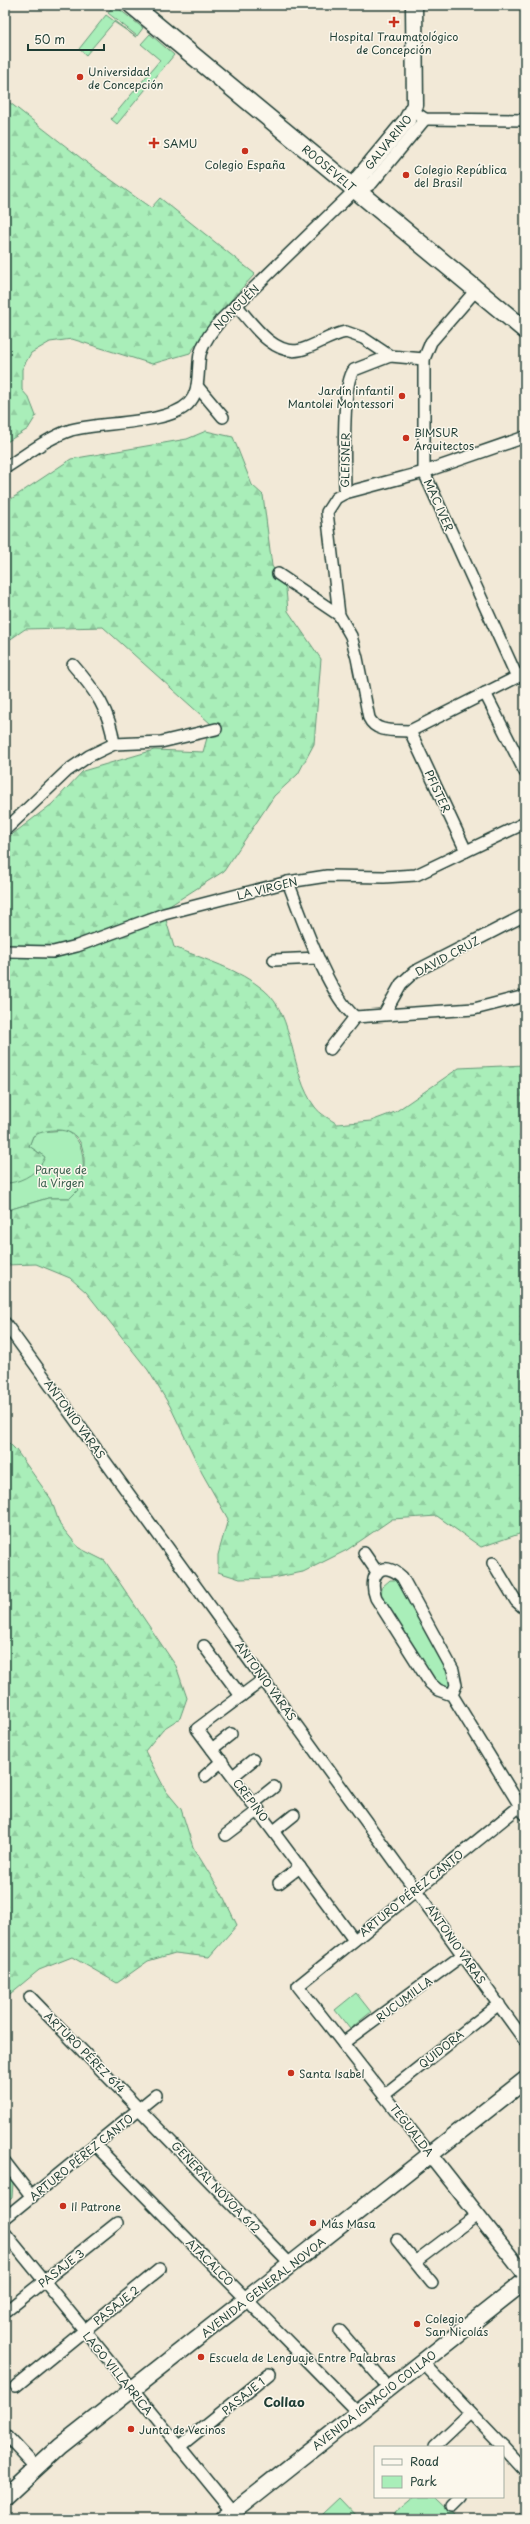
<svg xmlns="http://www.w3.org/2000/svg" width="530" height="2524" font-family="'Playpen Sans',sans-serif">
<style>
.green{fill:#a9eeb9;stroke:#649676}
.forest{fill:url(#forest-firs);stroke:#649676}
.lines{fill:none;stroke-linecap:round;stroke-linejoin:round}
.minor-casing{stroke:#1f3d34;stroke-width:14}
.tertiary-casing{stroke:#1f3d34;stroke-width:17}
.secondary-casing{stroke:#1f3d34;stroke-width:19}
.primary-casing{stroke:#1f3d34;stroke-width:20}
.minor{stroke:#fbf7ec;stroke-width:11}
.tertiary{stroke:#fbf7ec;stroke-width:14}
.secondary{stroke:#fbf7ec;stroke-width:16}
.primary{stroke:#fbf7ec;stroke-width:17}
.poi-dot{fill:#c8321e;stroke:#fbf7ec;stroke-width:1.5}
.labels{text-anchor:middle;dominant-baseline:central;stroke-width:3;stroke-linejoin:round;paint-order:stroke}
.poi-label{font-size:11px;fill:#1f3d34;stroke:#fbf7ec;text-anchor:start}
.street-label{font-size:11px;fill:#1f3d34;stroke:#fbf7ec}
.park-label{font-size:11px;fill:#3b604f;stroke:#fbf7ec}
.quarter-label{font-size:13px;font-weight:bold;fill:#1f3d34;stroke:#fbf7ec}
</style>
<defs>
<pattern id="forest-firs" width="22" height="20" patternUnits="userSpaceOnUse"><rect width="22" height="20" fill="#a9eeb9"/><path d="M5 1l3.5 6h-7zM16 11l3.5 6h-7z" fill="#91cda0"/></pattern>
</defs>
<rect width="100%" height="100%" fill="#f2e9d7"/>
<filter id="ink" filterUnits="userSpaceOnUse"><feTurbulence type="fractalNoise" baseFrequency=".025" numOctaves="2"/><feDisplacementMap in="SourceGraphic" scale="8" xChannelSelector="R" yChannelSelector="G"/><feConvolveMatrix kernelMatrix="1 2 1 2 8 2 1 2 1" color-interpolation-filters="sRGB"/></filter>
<g filter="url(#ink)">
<g class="green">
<path d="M114 5 143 28 137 36 108 13Z"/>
<path d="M106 15 136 37 114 22 86 55 79 49Z"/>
<path d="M150 34 174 55 117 124 111 119 160 60 141 44Z"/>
<path d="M65 1130C87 1141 83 1163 83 1185L70 1198H48L5 1211V1178L9 1183 45 1157 29 1146 33 1136 40 1132Z"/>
<path d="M390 1580H395L403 1587 449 1672 451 1685 446 1688 437 1684 381 1597 382 1587Z"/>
<path d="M356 1993 371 2012 350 2029 335 2010Z"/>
<path d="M5 2171 13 2183 12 2198 5 2204Z"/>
<path d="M414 2497H437L460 2519H388Z"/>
<path d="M339 2498 359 2519H327L322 2514Z"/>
</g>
<g class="forest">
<path d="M5 99 86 162 151 208 160 198 255 274 221 311 190 353 152 364 72 339 50 342 31 353 22 369V390L29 398 36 416 28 429 5 443Z"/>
<path d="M206 431 233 437 252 485 263 495 272 566 286 589 288 611 321 659 314 744 298 774 274 796 224 871 163 910 174 947C203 959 239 969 264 990 296 1016 289 1073 315 1107 320 1114 330 1119 337 1124L371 1121 395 1112 459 1068 525 1065V1532L481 1547 437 1516 392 1519 347 1550 303 1572 272 1578 240 1579 218 1572V1555L228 1519 202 1473 170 1406 148 1370 86 1292 70 1278 36 1264 5 1265V1211L48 1198H70L83 1185C83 1174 86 1158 82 1147 76 1126 49 1127 33 1136L29 1146 45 1157C39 1172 24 1181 9 1183L5 1178V840L52 804 83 771 154 750 203 752 211 724 103 627 25 629 5 643V503L71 459 187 439Z"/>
<path d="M5 1439 16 1450 51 1499 60 1525 79 1548 105 1561 176 1666 187 1698 180 1718 163 1729 145 1751 166 1791 181 1809 193 1847 222 1894 237 1925 209 1957 175 1953 148 1961 117 1983 72 1957 39 1970 5 1998Z"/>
</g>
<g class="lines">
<g class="minor-casing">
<g id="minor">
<path d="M419 115 425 119 525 120"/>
<path d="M476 290 431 342 424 359V472L517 677"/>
<path d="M236 305C251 322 273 356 300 350 316 346 329 335 346 332L363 338 390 356"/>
<path d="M197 386 223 417"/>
<path d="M5 468C26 455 47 438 71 430 101 422 168 424 188 404 201 392 197 370 200 354 204 341 212 331 220 321L355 190 364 188 372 183 425 119"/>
<path d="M345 493C345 471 341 384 354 370L390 356 424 359"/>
<path d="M278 574 339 615"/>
<path d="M73 665C95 690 110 711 114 744"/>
<path d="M485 693 525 772"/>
<path d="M410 731C395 730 376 733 369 718L357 658 351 636 339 615 327 512 336 498 345 493 424 472 525 437"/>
<path d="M410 731 466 851"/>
<path d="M410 731 525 673"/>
<path d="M5 830 67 771 89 756 114 744 161 742 216 729"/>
<path d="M288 882C302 918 327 993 355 1017L474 1009 525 996"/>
<path d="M5 951 53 952 77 946 164 914 288 882 327 876 384 877 416 875 525 823"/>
<path d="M274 960 318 958"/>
<path d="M384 1014 401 984 414 972 525 915"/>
<path d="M330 1049 355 1017"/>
<path d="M5 1323 525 2041"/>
<path d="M364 1553 377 1572"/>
<path d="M493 1563 516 1601 525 1609"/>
<path d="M204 1646 241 1696"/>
<path d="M264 1679 197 1729 354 1940"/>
<path d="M452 1695 456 1685 453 1670 402 1577C382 1558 367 1575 376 1598L430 1683 438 1690 452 1695 525 1814"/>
<path d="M212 1749 231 1734"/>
<path d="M205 1776 222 1761"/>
<path d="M233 1776 253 1760"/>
<path d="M254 1803 274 1787"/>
<path d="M274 1831 294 1815"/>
<path d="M226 1835 259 1810"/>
<path d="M279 1883 300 1867"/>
<path d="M30 1997 291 2265"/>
<path d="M343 2043 464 1954"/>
<path d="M384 2095 499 2004"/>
<path d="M95 2145 358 2413"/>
<path d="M430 2154 298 1986 525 1802"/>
<path d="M5 2162 32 2197"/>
<path d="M5 2218 156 2095"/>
<path d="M5 2233 233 2512"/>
<path d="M397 2240 432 2283"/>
<path d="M415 2262 477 2215"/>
<path d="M5 2312 117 2223"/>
<path d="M340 2331 389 2388"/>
<path d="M422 2362 503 2447"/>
<path d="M16 2386 160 2269"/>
<path d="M5 2434 36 2467"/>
<path d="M179 2447 269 2374"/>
<path d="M434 2447 470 2413"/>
<path d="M503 2447 525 2471"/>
<path d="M453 2506 462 2497"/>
<path d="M523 2519 525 2517"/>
</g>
</g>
<g class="tertiary-casing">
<path id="tertiary" d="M430 2154 525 2275"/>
</g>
<g class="secondary-casing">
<g id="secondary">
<path d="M355 190 359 178 407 120 415 105 414 5"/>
<path d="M5 2497 60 2446 525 2080"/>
<path d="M224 2519 525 2281"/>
</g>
</g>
<g class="primary-casing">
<path id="primary" d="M132 5 525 330"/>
</g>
<use href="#minor" class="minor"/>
<use href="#tertiary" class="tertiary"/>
<use href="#secondary" class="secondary"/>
<use href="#primary" class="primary"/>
</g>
</g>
<g class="poi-dot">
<path d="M392 16h4v4h4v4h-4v4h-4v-4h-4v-4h4z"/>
<circle cx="80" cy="77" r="4"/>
<path d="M152 137h4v4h4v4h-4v4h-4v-4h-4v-4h4z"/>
<circle cx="245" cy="151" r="4"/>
<circle cx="406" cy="175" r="4"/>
<circle cx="402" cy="396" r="4"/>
<circle cx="406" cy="438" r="4"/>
<circle cx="291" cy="2073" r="4"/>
<circle cx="63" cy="2206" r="4"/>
<circle cx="313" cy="2223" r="4"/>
<circle cx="417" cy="2324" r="4"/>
<circle cx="201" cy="2357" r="4"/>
<circle cx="131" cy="2429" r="4"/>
</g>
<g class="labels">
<g class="poi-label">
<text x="394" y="36" text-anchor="middle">Hospital Traumatológico<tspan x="394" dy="13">de Concepción</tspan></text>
<text x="88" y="71">Universidad<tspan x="88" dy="13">de Concepción</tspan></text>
<text x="163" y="143">SAMU</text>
<text x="245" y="164" text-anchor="middle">Colegio España</text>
<text x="414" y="169">Colegio República<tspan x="414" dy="13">del Brasil</tspan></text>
<text x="394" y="390" text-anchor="end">Jardín infantil<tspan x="394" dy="13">Mantolei Montessori</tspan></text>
<text x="414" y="432">BIMSUR<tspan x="414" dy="13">Arquitectos</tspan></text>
<text x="299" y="2073">Santa Isabel</text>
<text x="71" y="2206">Il Patrone</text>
<text x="321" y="2223">Más Masa</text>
<text x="425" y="2318">Colegio<tspan x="425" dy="13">San Nicolás</tspan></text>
<text x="209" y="2357">Escuela de Lenguaje Entre Palabras</text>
<text x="139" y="2429">Junta de Vecinos</text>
</g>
<g class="street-label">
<text transform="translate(388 142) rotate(-51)">GALVARINO</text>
<text transform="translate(329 168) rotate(40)">ROOSEVELT</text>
<text transform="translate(236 307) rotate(-45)">NONGUÉN</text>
<text transform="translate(345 460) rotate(-89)">GLEISNER</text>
<text transform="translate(439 505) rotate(66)">MAC IVER</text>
<text transform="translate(438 791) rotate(65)">PFISTER</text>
<text transform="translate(267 888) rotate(-14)">LA VIRGEN</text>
<text transform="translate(447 956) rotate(-28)">DAVID CRUZ</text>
<text transform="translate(75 1419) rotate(54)">ANTONIO VARAS</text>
<text transform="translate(266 1681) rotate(54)">ANTONIO VARAS</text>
<text transform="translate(251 1800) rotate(53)">CREPINO</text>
<text transform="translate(411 1893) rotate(-39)">ARTURO PÉREZ CANTO</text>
<text transform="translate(456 1944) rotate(55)">ANTONIO VARAS</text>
<text transform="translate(404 1999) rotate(-37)">RUCUMILLA</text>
<text transform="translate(441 2049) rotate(-38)">QUIDORA</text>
<text transform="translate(85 2052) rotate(45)">ARTURO PÉREZ 614</text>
<text transform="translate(412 2130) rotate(52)">TEGUALDA</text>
<text transform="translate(81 2157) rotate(-39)">ARTURO PÉREZ CANTO</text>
<text transform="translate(216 2187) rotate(46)">GENERAL NOVOA 612</text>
<text transform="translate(210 2262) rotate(45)">ATACALCO</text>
<text transform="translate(61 2268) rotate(-38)">PASAJE 3</text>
<text transform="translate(263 2287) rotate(-38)">AVENIDA GENERAL NOVOA</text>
<text transform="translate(116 2305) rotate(-39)">PASAJE 2</text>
<text transform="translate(118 2373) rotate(51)">LAGO VILLARRICA</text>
<text transform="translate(243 2396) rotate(-39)">PASAJE 1</text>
<text transform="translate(374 2400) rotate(-38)">AVENIDA IGNACIO COLLAO</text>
</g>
<g class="park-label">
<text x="61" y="1169">Parque de<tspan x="61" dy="13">la Virgen</tspan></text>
</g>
<g class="quarter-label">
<text x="284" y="2401">Collao</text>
</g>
</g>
<rect width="530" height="2524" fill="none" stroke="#fbf7ec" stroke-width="20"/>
<rect x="10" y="10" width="510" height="2504" fill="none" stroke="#1f3d34" stroke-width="1.5" filter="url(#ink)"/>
<rect x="374" y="2446" width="130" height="52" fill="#fbf7ec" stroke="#a3ada2"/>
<rect x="382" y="2459" width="20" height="6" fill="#fbf7ec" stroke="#a3ada2"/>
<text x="410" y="2466" font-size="12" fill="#1f3d34">Road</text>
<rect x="382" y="2476" width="20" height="12" fill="#a9eeb9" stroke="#a3ada2"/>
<text x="410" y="2486" font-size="12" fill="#1f3d34">Park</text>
<path d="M28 44v6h76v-6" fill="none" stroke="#1f3d34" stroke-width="2"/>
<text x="34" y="44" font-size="12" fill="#1f3d34" stroke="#fbf7ec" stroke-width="3" paint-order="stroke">50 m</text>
</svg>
